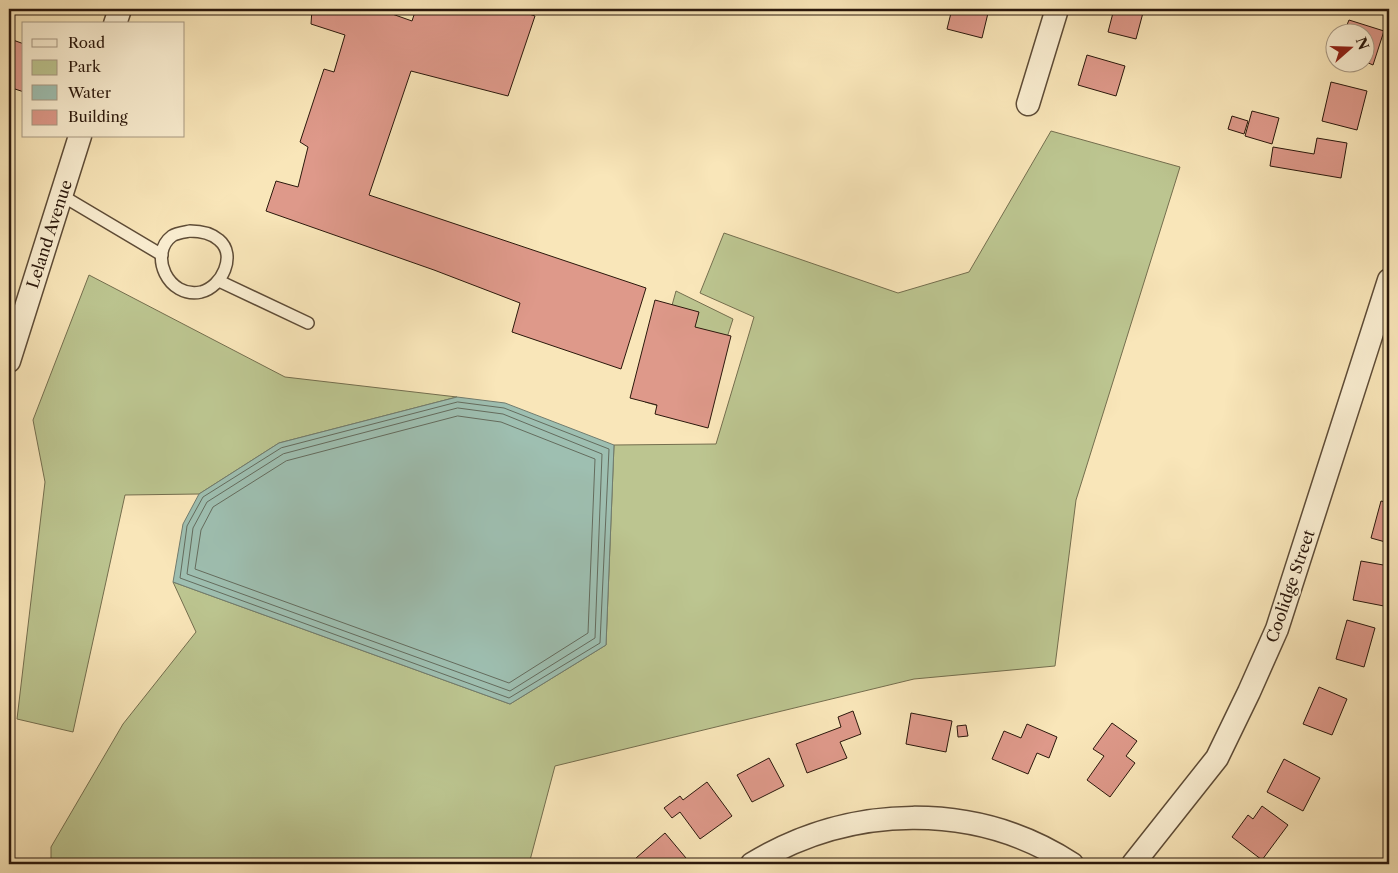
<svg xmlns="http://www.w3.org/2000/svg" width="1398" height="873" font-family="'Libre Caslon Text',serif">
<style>
.green{fill:#bcc590;stroke:#746e4e}
.water{fill:#9ebfb1;stroke:#707c6f}
.lines{fill:none;stroke-linecap:round;stroke-linejoin:round}
.shore{stroke:#646c5e;stroke-width:1}
.building{fill:#de998a;stroke:#2b180c}
.lane-casing{stroke:#5e4c37;stroke-width:14}
.street-casing{stroke:#5e4c37;stroke-width:25}
.lane{stroke:#fbefd2;stroke-width:11}
.street{stroke:#fbefd2;stroke-width:22}
.labels{text-anchor:middle;dominant-baseline:central;stroke-width:4.5;stroke-linejoin:round;paint-order:stroke}
.street-label{font-size:16px;fill:#2b180c;stroke:#fbefd2}
</style>
<rect width="100%" height="100%" fill="#f9e6b9"/>
<filter id="stains"><feTurbulence type="fractalNoise" baseFrequency=".004" numOctaves="4"/><feColorMatrix values="0 0 0 0 .2 0 0 0 0 .09 0 0 0 0 .02 0 0 0 .5 -.17"/></filter>
<radialGradient id="worn" r=".72"><stop offset=".6" stop-color="#630" stop-opacity="0"/><stop offset="1" stop-color="#630" stop-opacity=".3"/></radialGradient>
<g class="green">
<path d="M1051 131 1180 167 1076 500 1055 666 914 679 555 766 529 864H51V847L123 724 196 632 173 582 510 704 606 645 614 445 716 444 754 317 700 293 724 233 898 293 969 272Z"/>
<path d="M89 275 285 377 457 397 279 443 199 494 125 495 73 732 17 719 45 482 33 420Z"/>
<path d="M676 291 733 319 701 418 645 402Z"/>
</g>
<path class="water" d="M457 397 505 403 614 445 606 645 510 704 173 582 183 524 199 494 279 443Z"/>
<g class="lines">
<g class="shore">
<path d="M458 402 504 408 609 449 600 643 509 698 180 578 187 526 203 497 281 448Z"/>
<path d="M458 408 503 414 602 454 595 638 510 691 187 574 193 528 207 502 283 454Z"/>
<path d="M458 416 501 422 595 459 588 633 509 683 195 569 201 530 213 507 286 461Z"/>
</g>
</g>
<g class="building">
<path d="M312 9H378L412 21 416 9H514L535 16 508 96 411 71 369 195 646 288 621 369 512 332 520 303 434 270 266 211 276 181 298 187 308 147 300 142 324 69 334 72 345 35 311 24Z"/>
<path d="M952 9H989L982 38 947 29Z"/>
<path d="M1114 9H1144L1136 39 1108 32Z"/>
<path d="M1349 20 1384 31 1373 65 1366 62V32H1344Z"/>
<path d="M13 40 24 44V92L9 87V53Z"/>
<path d="M1087 55 1125 66 1116 96 1078 85Z"/>
<path d="M1331 82 1367 91 1357 130 1322 121Z"/>
<path d="M1252 111 1279 118 1272 144 1245 136Z"/>
<path d="M1232 116 1248 121 1244 134 1228 129Z"/>
<path d="M1317 138 1347 143 1341 178 1270 166 1273 147 1314 154Z"/>
<path d="M655 300 699 312 695 327 731 336 708 428 655 414 657 405 630 398Z"/>
<path d="M1381 501 1389 503V543L1371 538Z"/>
<path d="M1361 561 1389 566 1386 585 1389 586V607L1353 600Z"/>
<path d="M1347 620 1375 628 1364 667 1336 659Z"/>
<path d="M1319 687 1347 699 1332 735 1303 724Z"/>
<path d="M853 711 861 734 840 742 847 758 807 773 796 744 841 727 838 717Z"/>
<path d="M911 713 952 721 946 752 906 744Z"/>
<path d="M1112 723 1137 741 1126 756 1135 763 1110 797 1087 780 1104 756 1093 749Z"/>
<path d="M1027 724 1057 737 1049 758 1037 753 1028 774 992 759 1004 731 1021 738Z"/>
<path d="M966 725 968 736 958 737 957 726Z"/>
<path d="M769 758 784 786 752 802 737 775Z"/>
<path d="M1284 759 1320 778 1303 811 1267 792Z"/>
<path d="M707 782 732 816 700 839 680 812 672 818 664 808 680 796 683 800Z"/>
<path d="M1262 806 1288 825 1262 860 1232 837 1248 815 1253 819Z"/>
<path d="M665 833 686 858 678 864H641L636 858Z"/>
</g>
<g class="lines">
<g class="lane-casing">
<g id="lane">
<path d="M61 195 162 255"/>
<path d="M190 231C200 231 211 233 219 240 237 255 222 287 201 292 168 299 148 254 172 236 176 233 185 232 190 231Z"/>
<path d="M219 281 308 323"/>
</g>
</g>
<g class="street-casing">
<g id="street">
<path d="M115 24 120 9"/>
<path d="M1028 104 1057 9"/>
<path d="M9 361 80 136"/>
<path d="M752 864C850 804 975 801 1072 864"/>
<path d="M1133 864 1217 758 1249 692 1277 629 1389 280"/>
</g>
</g>
<use href="#lane" class="lane"/>
<use href="#street" class="street"/>
</g>
<g class="labels">
<g class="street-label">
<text transform="translate(49 234) rotate(-72)">Leland Avenue</text>
<text transform="translate(1290 586) rotate(-71)">Coolidge Street</text>
</g>
</g>
<rect width="1398" height="873" fill="none" stroke="#f9e6b9" stroke-width="30"/>
<rect x="10" y="10" width="1378" height="853" fill="none" stroke="#2b180c" stroke-width="2.5"/>
<rect x="15" y="15" width="1368" height="843" fill="none" stroke="#2b180c"/>
<rect x="22" y="22" width="162" height="115" fill="#fbefd2" stroke="#a89983"/>
<rect x="32" y="39" width="25" height="8" fill="#fbefd2" stroke="#a89983"/>
<text x="68" y="48" font-size="15" fill="#2b180c">Road</text>
<rect x="32" y="60" width="25" height="15" fill="#bcc590" stroke="#a89983"/>
<text x="68" y="72" font-size="15" fill="#2b180c">Park</text>
<rect x="32" y="85" width="25" height="15" fill="#9ebfb1" stroke="#a89983"/>
<text x="68" y="98" font-size="15" fill="#2b180c">Water</text>
<rect x="32" y="110" width="25" height="15" fill="#de998a" stroke="#a89983"/>
<text x="68" y="122" font-size="15" fill="#2b180c">Building</text>
<g transform="translate(1350 48) rotate(70)"><circle r="24" fill="#fbefd2" stroke="#a89983"/>
<path d="M0-4L9 19L0 12L-9 19Z" fill="#8f2418"/>
<text y="-8" font-size="14" font-weight="bold" text-anchor="middle" fill="#2b180c">N</text>
</g>
<rect width="100%" height="100%" filter="url(#stains)"/>
<rect width="100%" height="100%" fill="url(#worn)"/>
</svg>
